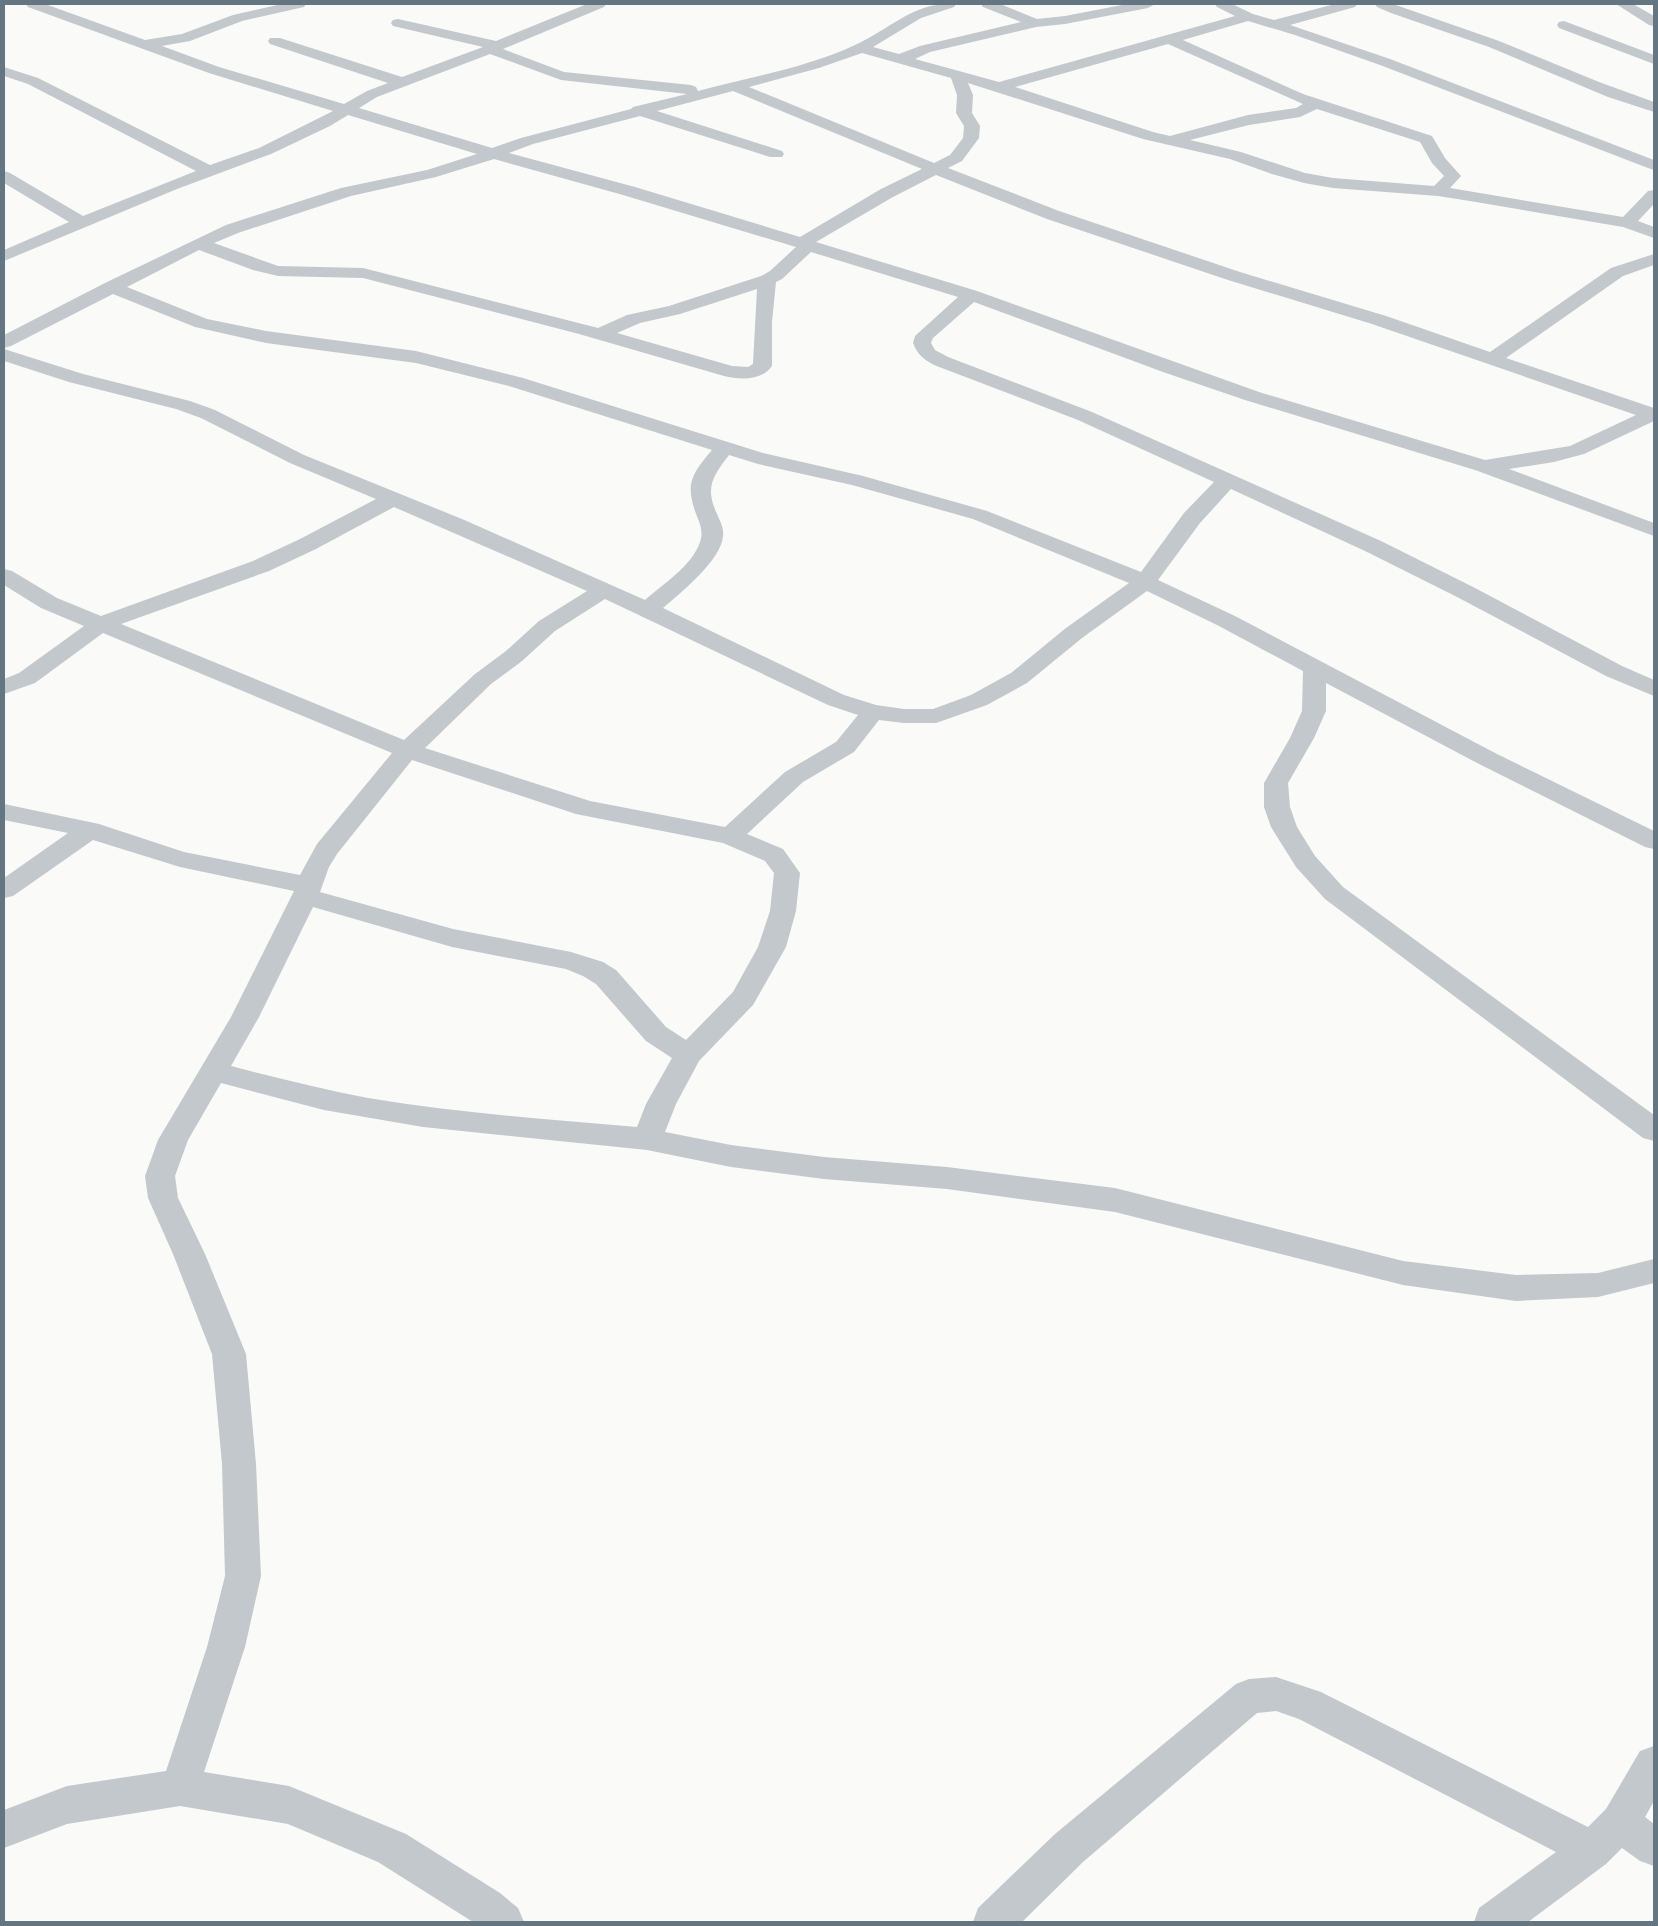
<svg xmlns="http://www.w3.org/2000/svg" width="1658" height="1926" font-family="Roboto,sans-serif">
<style>
.lines{fill:none;stroke-linecap:round;stroke-linejoin:round}
.minor{fill:#c3c8cc;fill-rule:evenodd}
</style>
<rect width="100%" height="100%" fill="#fafaf8"/>
<g class="lines">
<g class="minor">
<path d="M26 4H45L145 40 182 34 233 15 282 4H306L304 7 242 21 190 41 162 46 219 67 344 104 367 91 388 83 270 44 268 41 270 38H280L402 77 483 47 393 26 391 23 393 20 398 19 496 41 587 4H606L604 7 503 49 564 72 691 85 696 87 698 91C750 77 806 68 855 45 891 29 914 1 956 4L954 7 921 18 873 47 899 54 920 46 1021 22 983 7 981 4H1000L1037 19 1065 16 1127 4H1155L1148 8 1065 24 1036 27 930 52 915 59 999 82 1235 16 1217 7 1215 4H1232L1253 14 1274 20 1335 4H1357L1355 7 1290 25 1390 59 1654 160V170L1648 168 1380 65 1295 35 1248 21 1183 40 1303 94 1432 136 1445 158 1461 176 1450 188 1623 217 1648 191 1654 190V204L1638 221 1654 227V238L1623 227 1470 201 1438 196 1333 188 1304 183 1272 174 1230 159 1143 139 968 83 973 95 972 113 980 126 979 138 962 161 948 168 1059 211 1240 272 1386 316 1490 352 1611 268 1654 254V265L1623 276 1506 358 1654 408V421L1584 454 1554 462 1509 469 1654 523V536L1475 470 1245 400 1163 372 974 302 933 338 931 343 935 350 948 357 1092 412 1381 541 1475 588 1622 666 1654 680V696L1606 676 1459 598 1365 551 1231 489 1200 523 1158 580 1235 616 1497 754 1654 831V849L1645 847 1479 764 1326 683V711L1314 738 1288 783 1290 807 1297 827 1315 856 1343 887 1654 1115V1141L1643 1138 1325 899 1296 867 1271 827 1264 807V783L1290 738 1302 711 1303 671 1219 626 1147 591 1082 638 1027 683 987 705 936 723H904L879 720 854 752 803 782 747 834 783 849 800 873 796 911 786 947 757 998 753 1005 699 1061 676 1104 665 1132 731 1145 824 1157 947 1167 1115 1188 1403 1261 1516 1275 1598 1273 1654 1259V1283L1598 1297 1516 1301 1403 1285 1115 1212 947 1189 824 1179 731 1167 647 1150 423 1127 324 1110 221 1083 188 1140 175 1176 178 1198 205 1254 246 1354 256 1464 261 1576 245 1647 204 1772 289 1786 406 1834 500 1893 518 1908 524 1922H473L378 1862 288 1824 180 1806 67 1824 4 1848V1810L67 1786 166 1771 207 1647 225 1576 222 1464 212 1354 173 1254 148 1198 145 1176 158 1140 231 1017 294 891 180 867 93 840 13 896 4 898V878L68 833 4 820V804L99 824 184 852 300 875 317 844 392 753 103 633 35 683 4 694V679L19 673 84 626 41 608 4 585V569L12 571 57 598 101 616 253 561 300 539 376 499 290 463 201 418 176 409 69 382 4 361V349L83 374 190 401 215 410 304 455 462 519 645 600C663 584 692 566 700 542 703 534 701 526 698 519 685 486 689 477 712 450L509 386 416 363 266 343 195 327 113 294 11 346 4 348V335L105 283 226 225 341 188 427 170 477 154 348 115 330 126 271 154 177 189 4 261V250L69 222 4 183V171L10 173 83 216 196 171 28 84 4 76V67L38 78 210 165 259 148 333 111 209 73 28 7ZM1168 44 1303 104 1296 108 1248 115 1170 136 1153 132 1015 87ZM862 53 951 78 957 95 956 113 964 126 963 138 950 155 934 163 749 87 819 68ZM490 54 561 80 687 94 633 107 631 109 521 138 492 148 359 108 377 97ZM733 91 922 169 881 189 800 237 635 187 509 153 533 144 640 116 770 157H782L784 154 782 151 657 111ZM1317 109 1420 142 1432 163 1444 176 1434 186 1333 178 1305 173 1241 152 1190 140 1249 125 1300 117ZM494 159 623 195 796 247 770 271 761 276 669 306 627 315 598 328 363 268 278 266 214 243 238 233 351 196 436 177ZM936 175 1047 219 1228 280 1372 324 1636 415 1570 446 1485 460 1259 392 977 291 816 242 893 197ZM199 250 253 270 278 276 363 278 579 334 724 376C740 380 762 381 772 366V322L776 282 782 279 811 252 958 297 915 336 913 343C918 355 923 359 934 365L1078 420 1214 482 1184 513 1141 572 987 511 863 476 763 453 523 378 416 351 266 331 207 319 127 287ZM757 289 753 364 748 367 732 366 617 333 640 323 680 314ZM729 455 758 464 852 485 973 519 1129 583 1066 628 1011 673 971 695 933 709H904L876 705 844 695 663 608C680 593 721 561 723 536 724 528 720 521 717 514 705 488 712 477 729 455ZM394 507 587 591 539 621 506 651 475 674 404 740 121 624 269 571 316 549ZM605 599 828 705 858 715 836 742 785 772 725 827 590 801 425 748 491 684 522 661 555 631ZM412 760 576 814 723 843 765 861 774 873 770 911 758 947 733 992 686 1040 666 1027 616 970 603 962 571 952 453 929 320 892 329 867 337 854ZM313 907 452 947 566 969 583 976 596 984 646 1041 672 1058 646 1104 637 1127C547 1119 457 1113 368 1098 322 1089 276 1078 231 1066L259 1017Z"/>
<path d="M1375 4H1393L1499 41 1599 82 1654 102V112L1608 97 1489 47 1391 13 1377 7Z"/>
<path d="M1616 4H1633L1654 16V26L1649 25Z"/>
<path d="M1564 21 1654 55V64L1559 28 1557 25 1559 22Z"/>
<path d="M1276 1677 1321 1692 1588 1827 1606 1809 1640 1751 1654 1746V1801L1645 1817 1654 1824V1866L1640 1861 1622 1848 1606 1864 1528 1922H1474L1479 1908 1556 1852 1299 1719 1276 1711 1257 1713 1083 1862 1022 1922H973L978 1908 1055 1834 1236 1684 1249 1679Z"/>
</g>
</g>
<rect width="1658" height="1926" fill="none" stroke="#657683" stroke-width="10"/>
</svg>
